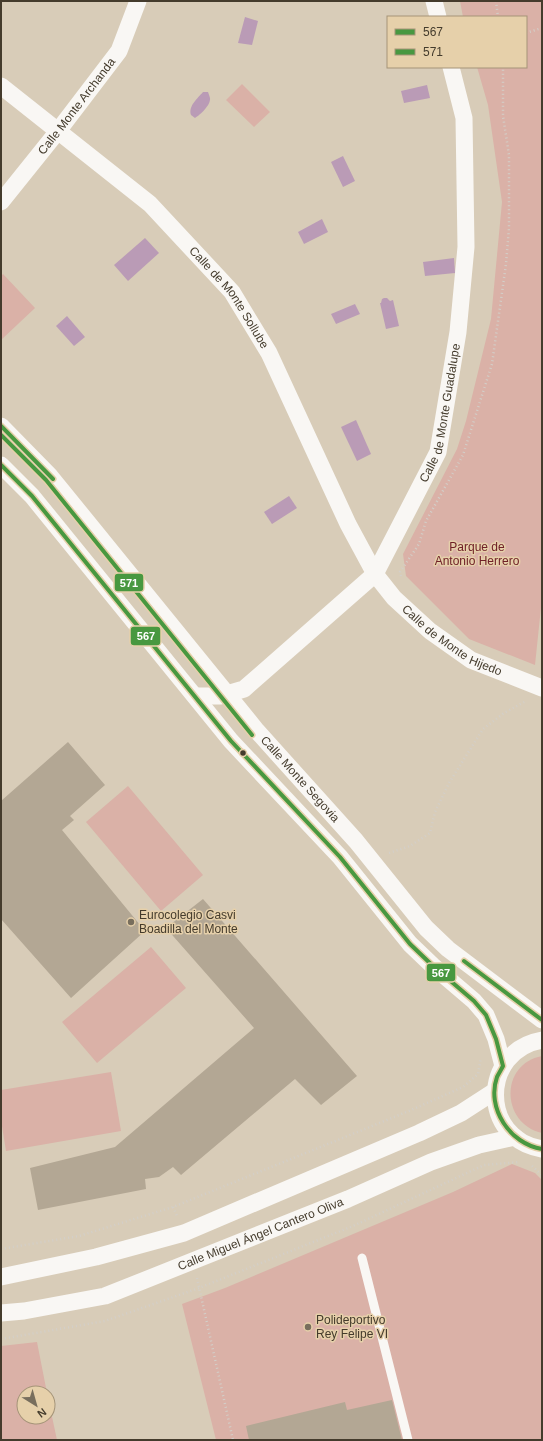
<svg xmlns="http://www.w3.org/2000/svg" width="543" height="1441" font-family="Helvetica,sans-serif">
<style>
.green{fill:#dab1a7}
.water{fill:#ba9bb6}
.building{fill:#b3a794}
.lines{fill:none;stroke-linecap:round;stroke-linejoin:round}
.path{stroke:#d3cfc9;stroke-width:2.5;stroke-dasharray:1 3;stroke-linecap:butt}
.service{stroke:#f9f7f4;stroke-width:9}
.minor{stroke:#f9f7f4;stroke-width:17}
.bus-1-casing{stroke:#e6d0aa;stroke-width:7}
.bus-2-casing{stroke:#e6d0aa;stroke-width:7}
.bus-1{stroke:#489840;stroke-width:4}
.bus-2{stroke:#489840;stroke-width:4}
.bus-dot{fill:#443b2c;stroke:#e6d0aa;stroke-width:1.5}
.poi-dot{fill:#786e5d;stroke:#e6d0aa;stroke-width:1.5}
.labels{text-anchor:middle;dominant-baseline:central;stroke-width:3;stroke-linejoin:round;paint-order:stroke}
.street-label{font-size:12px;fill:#443b2c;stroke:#e6d0aa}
.park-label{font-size:12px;fill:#702127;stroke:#e6d0aa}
.poi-label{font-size:12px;fill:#443b2c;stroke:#e6d0aa;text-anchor:start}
.line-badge{stroke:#e6d0aa;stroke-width:1.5}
.badge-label{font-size:11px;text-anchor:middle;font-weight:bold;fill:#fff}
</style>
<rect width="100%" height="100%" fill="#d8ccb8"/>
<g class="green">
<path d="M460 1H542V598L535 665 469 639 406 576 403 554 457 449 466 421 491 319 502 202 488 105 477 67H526V17H463Z"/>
<path d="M242 84 270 112 254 127 226 100Z"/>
<path d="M3 274 35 308 1 340V276Z"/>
<path d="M128 786 203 875 161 911 86 822Z"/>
<path d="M151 947 186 988 97 1063 62 1022Z"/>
<path d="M542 1056V1133C501 1124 499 1064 542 1056Z"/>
<path d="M111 1072 121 1131 6 1151 1 1120V1090Z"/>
<path d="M512 1164 535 1173 542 1180V1440H216L182 1304 225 1288 453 1192Z"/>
<path d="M37 1342 47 1393H24V1417H48V1398L57 1440H1V1346Z"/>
</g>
<g class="water">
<path d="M245 17 258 21 252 45 238 43Z"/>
<path d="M427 85 430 98 404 103 401 91Z"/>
<path d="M203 92H208C208 92 210 97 210 98 211 105 200 115 195 118L191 115C188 106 198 98 203 92Z"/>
<path d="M343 156 355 181 343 187 331 162Z"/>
<path d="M322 219 328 232 304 244 298 232Z"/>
<path d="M145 238 159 253 128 281 114 265Z"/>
<path d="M454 258 455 273 425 276 423 262Z"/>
<path d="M384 298H387L390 301 393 300 399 326 386 329 380 303H381L382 299Z"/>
<path d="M355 304 360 314 336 324 331 314Z"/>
<path d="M67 316 85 337 74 346 56 326Z"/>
<path d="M356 420 371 454 357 461 341 427Z"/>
<path d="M289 496 297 508 272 524 264 512Z"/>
</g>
<g class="building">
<path d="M68 742 105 785 70 816 74 820 62 830 145 931 71 998 1 919V801Z"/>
<path d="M203 899 357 1076 321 1105 295 1079 181 1175 173 1167 159 1177 145 1179 146 1189 38 1210 30 1168 115 1147 254 1028 166 928Z"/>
<path d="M392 1400 402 1440H249L246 1426 345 1402 347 1410Z"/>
</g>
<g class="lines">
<g class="path">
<path d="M496 1 498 17"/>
<path d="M526 33 542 28"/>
<path d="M401 576 400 572 419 544 426 521 463 455 492 364 506 264 509 228V155L503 116V67"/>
<path d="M389 853 410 846 430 833 435 812 449 783 483 729 504 713 526 701"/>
<path d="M532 1166 542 1175"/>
<path d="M173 1207 177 1216"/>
<path d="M1 1249 79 1236 173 1207 409 1111 463 1087 478 1074 481 1058"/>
<path d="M197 1278 233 1440"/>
<path d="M1 1339 105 1321 199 1288 353 1226 484 1165 520 1162"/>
</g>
<path class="service" d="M362 1258 408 1440"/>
<g class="minor">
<path d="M434 1 438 17"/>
<path id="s1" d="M1 86 150 204 232 292 269 353 348 524 375 574 394 598 430 631 471 660 542 688"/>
<path id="s2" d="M1 202 58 131 119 51 138 1"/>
<path id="s3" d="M1 426 50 476 257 731 356 841 426 928 448 949 542 1020"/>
<path d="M1 465 32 496 231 741 340 857 410 944 433 966 474 1001 486 1015 496 1039 503 1066"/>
<path id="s4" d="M195 696H220L244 689 375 574 438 452 458 332 466 247 464 118 451 67"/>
<path d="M542 1040C480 1051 480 1139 542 1149"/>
<path d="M1 1277 96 1257 184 1233 419 1133 461 1113 495 1091"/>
<path id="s5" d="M1 1313 24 1311 105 1296 348 1199 431 1162 479 1145 515 1137"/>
</g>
<g class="bus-1-casing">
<g id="bus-1">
<path d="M1 426 53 479"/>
<path d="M1 465 32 496 231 741 340 857 410 944 433 966 474 1001 486 1015 496 1039 503 1066C501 1070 499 1073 497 1077 486 1108 510 1144 542 1149"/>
<path d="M464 961 542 1020"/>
</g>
</g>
<g class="bus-2-casing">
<path id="bus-2" d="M1 435 46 480 252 735"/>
</g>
<use href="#bus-1" class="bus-1"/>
<use href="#bus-2" class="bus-2"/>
</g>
<circle class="bus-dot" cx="243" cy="753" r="3.5"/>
<g class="poi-dot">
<circle cx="131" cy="922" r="4"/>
<circle cx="308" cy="1327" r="4"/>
</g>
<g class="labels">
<g class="street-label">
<text stroke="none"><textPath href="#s2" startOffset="122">Calle Monte Archanda</textPath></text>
<text stroke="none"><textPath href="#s1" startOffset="313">Calle de Monte Sollube</textPath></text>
<text stroke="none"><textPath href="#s4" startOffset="400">Calle de Monte Guadalupe</textPath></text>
<text stroke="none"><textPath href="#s1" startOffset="730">Calle de Monte Hijedo</textPath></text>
<text stroke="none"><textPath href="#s3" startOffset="463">Calle Monte Segovia</textPath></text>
<text stroke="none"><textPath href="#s5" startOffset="273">Calle Miguel Ángel Cantero Oliva</textPath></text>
</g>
<g class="park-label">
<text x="477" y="547">Parque de<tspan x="477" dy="14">Antonio Herrero</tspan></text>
</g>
<g class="poi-label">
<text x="139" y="915">Eurocolegio Casvi<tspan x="139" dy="14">Boadilla del Monte</tspan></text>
<text x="316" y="1320">Polideportivo<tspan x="316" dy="14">Rey Felipe VI</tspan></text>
</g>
</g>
<g class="line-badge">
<rect x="114" y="573" width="30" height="19" rx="4" fill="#489840"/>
<rect x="130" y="626" width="31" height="20" rx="4" fill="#489840"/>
<rect x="426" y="963" width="30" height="19" rx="4" fill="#489840"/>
</g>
<g class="badge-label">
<text x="129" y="587">571</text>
<text x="146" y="640">567</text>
<text x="441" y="977">567</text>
</g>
<rect width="543" height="1441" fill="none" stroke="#443b2c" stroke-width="4"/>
<rect x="387" y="16" width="140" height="52" fill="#e6d0aa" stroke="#a59478"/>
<rect x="395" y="29" width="20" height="6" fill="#489840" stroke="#a59478"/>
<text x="423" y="36" font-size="12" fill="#443b2c">567</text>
<rect x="395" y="49" width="20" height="6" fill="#489840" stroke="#a59478"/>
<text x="423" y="56" font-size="12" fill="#443b2c">571</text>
<g transform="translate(36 1405) rotate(143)"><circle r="19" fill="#e6d0aa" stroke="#a59478"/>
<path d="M0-3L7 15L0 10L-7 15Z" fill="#786e5d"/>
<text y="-6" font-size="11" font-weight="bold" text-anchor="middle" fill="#443b2c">N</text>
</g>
</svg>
